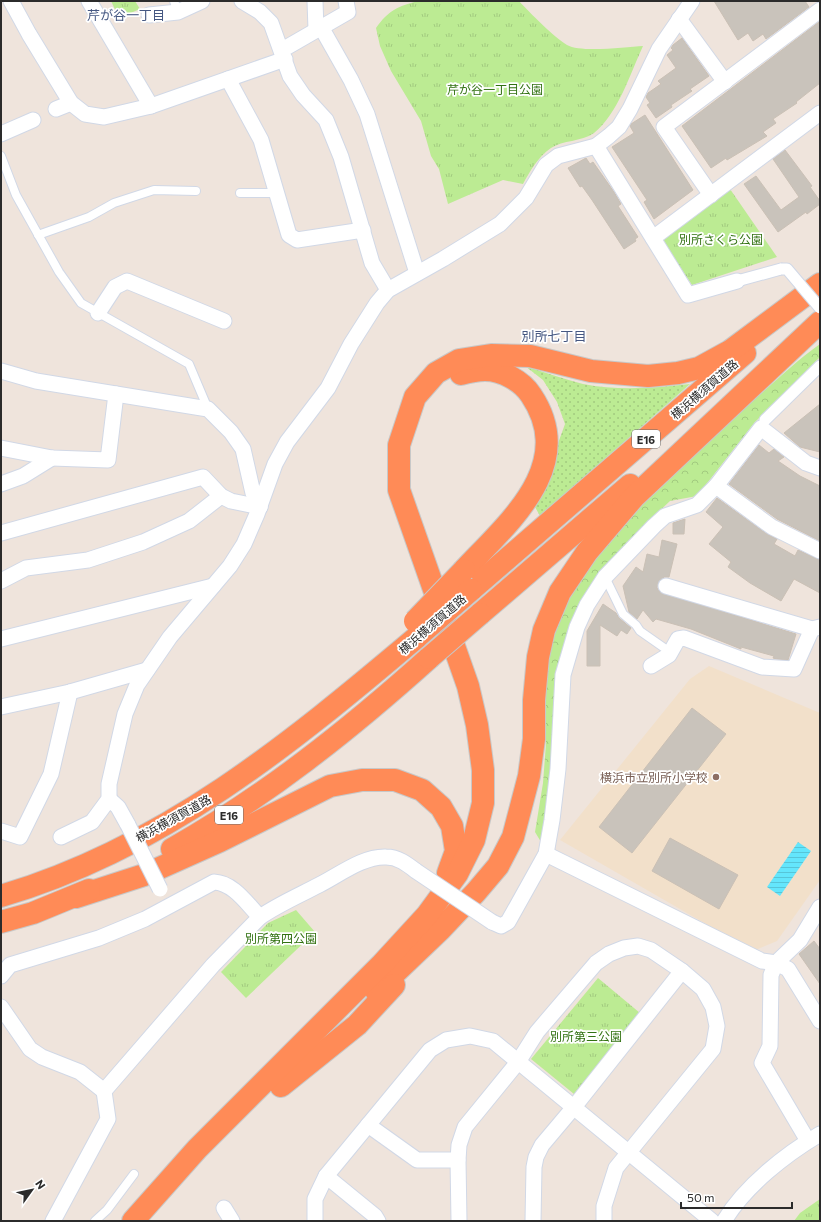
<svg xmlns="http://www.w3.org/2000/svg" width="821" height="1222" font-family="Commissioner,'Noto Sans JP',sans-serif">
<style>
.education{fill:#f2e0ca}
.grass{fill:url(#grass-dots)}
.forest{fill:url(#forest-crowns)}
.park{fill:url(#park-tufts)}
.water{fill:url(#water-rules)}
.building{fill:#c9c3bb;stroke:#cac0b5}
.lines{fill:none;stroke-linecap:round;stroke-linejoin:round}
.service-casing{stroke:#d1d8e6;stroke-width:10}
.pedestrian-casing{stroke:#d1d8e6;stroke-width:13}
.minor-casing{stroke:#d1d8e6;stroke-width:17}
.motorway-casing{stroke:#c8c8c8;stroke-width:24}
.service{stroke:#fff;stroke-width:8}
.pedestrian{stroke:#fff;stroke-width:11}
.minor{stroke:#fff;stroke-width:15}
.motorway{stroke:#ff8b57;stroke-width:22}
.pedestrian-bridge-casing{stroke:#d1d8e6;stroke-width:13;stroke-linecap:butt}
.minor-bridge-casing{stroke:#d1d8e6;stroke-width:17;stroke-linecap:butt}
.motorway-bridge-casing{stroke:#c8c8c8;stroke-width:24;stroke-linecap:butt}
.pedestrian-bridge{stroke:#fff;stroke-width:11}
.minor-bridge{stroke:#fff;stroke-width:15}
.motorway-bridge{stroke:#ff8b57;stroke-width:22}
.education-dot{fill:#8d6e63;stroke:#fff;stroke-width:1.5}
.labels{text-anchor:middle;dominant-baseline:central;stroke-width:3.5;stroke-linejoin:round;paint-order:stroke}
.shield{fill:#fff;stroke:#6b6b6b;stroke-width:1}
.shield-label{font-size:11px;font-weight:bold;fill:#2b2b2b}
.park-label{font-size:12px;fill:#327212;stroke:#fff}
.street-label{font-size:12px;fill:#2b2b2b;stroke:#fff}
.education-label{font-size:12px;fill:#785e54;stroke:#fff;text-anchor:end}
.neighbourhood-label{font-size:13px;fill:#465882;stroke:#fff}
</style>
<defs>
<pattern id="grass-dots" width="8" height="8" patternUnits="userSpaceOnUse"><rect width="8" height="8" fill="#bceb93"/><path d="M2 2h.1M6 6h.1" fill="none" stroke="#a2ca7f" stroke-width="1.8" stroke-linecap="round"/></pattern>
<pattern id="forest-crowns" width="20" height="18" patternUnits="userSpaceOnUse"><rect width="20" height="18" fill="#bceb93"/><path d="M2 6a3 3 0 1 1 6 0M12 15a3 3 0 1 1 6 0" fill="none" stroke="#a2ca7f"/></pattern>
<pattern id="park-tufts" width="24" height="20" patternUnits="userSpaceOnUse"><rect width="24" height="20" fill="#bceb93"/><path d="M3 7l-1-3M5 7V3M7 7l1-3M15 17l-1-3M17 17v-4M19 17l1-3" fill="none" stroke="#a2ca7f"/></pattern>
<pattern id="water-rules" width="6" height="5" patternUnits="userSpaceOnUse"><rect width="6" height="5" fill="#64e6fc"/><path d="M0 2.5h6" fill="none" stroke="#57c5d8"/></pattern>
</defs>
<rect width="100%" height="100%" fill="#efe4dc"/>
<path class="education" d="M709 666 820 713V880L777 941 753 951 560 840 690 679Z"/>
<path class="grass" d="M525 366C544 372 564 379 583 384 618 391 656 388 690 384L540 516 535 507 565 424 557 402 543 380Z"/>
<path class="forest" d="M820 344V357L755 422 697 496 670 501 635 534 595 583 575 619 541 842 535 832 543 783 546 744V728L540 715 545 654 561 605 618 527 737 413C766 392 790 365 820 344Z"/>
<g class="park">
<path d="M111 1H135L140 9 119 18Z"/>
<path d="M418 1H519C530 13 554 37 567 45 581 53 626 47 643 46 630 74 618 114 594 133 581 142 563 140 551 148 538 157 530 171 523 184L503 180 448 204 439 169 431 156 421 121 391 71 380 46 376 28C388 11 398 6 418 1Z"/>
<path d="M730 189 777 257 692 285 662 240Z"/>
<path d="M296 910 315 932 246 998 221 972 268 923Z"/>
<path d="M598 978 640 1013 574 1094 531 1059Z"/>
<path d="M820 1199V1221H794L800 1213Z"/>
</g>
<path class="water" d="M798 842 811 851 780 896 767 887Z"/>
<g class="building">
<path d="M714 1H805L809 7 766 39 763 34 753 41 748 33 738 40Z"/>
<path d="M819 22 820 83 796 102 797 103 773 119 776 123 763 132 767 136 727 160 726 158 711 168 682 126Z"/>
<path d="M682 38 709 76 690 89 692 91 671 105 672 107 656 118 647 105 650 103 646 97 648 93 661 84 658 81 676 68 667 55 673 50 671 48 673 45Z"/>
<path d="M645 115 693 190 654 219 644 202 647 200 612 147 634 133 630 126 631 124Z"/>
<path d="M785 150 812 186 810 187 820 201V204L807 214 806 212 778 232 744 184 756 176 781 210 799 197 773 159Z"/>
<path d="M586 158 590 164 593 162 614 192 621 204 618 206 638 237 635 239 636 241 624 249 592 200 582 186 580 187 568 168Z"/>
<path d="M820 404V452L800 447 784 433Z"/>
<path d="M759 445 769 453 774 449 784 457 778 461 800 476 820 486V541L777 519 729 484Z"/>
<path d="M717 498 767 534 777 539 774 544 795 556 798 550 820 560V593L794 579 781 601 750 583 728 567 731 562 709 544 723 527 706 512Z"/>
<path d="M685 519 684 534H673V523Z"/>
<path d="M662 540 677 544 669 577H664L658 583 657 588 660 592 796 634 788 660 777 659 773 658 774 656 741 647V649L691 629 656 619 653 622 643 610 637 619 629 612 623 586 636 567 643 572 647 554 659 557Z"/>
<path d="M603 604 616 613 619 618 631 628 627 634 621 630 617 636 600 625V666H587V631Z"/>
<path d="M692 708 726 734 632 853 599 827Z"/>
<path d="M670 838 738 875 719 909 652 871Z"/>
<path d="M814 941 820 949V984L799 954Z"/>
</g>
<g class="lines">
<g class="service-casing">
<g id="service">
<path d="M174 1 178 12"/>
<path d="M1 156 16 195 59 272 81 303 189 364 208 409"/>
<path d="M240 193H277"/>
<path d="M38 235 89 217 114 203 154 190 196 191"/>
<path d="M605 577 623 614 636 625 640 631 670 652"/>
<path d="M95 1221 107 1210 134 1174"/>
</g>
</g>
<g class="pedestrian-casing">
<g id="pedestrian">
<path d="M737 281 781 269"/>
<path d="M765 420 820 366"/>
</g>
</g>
<g class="minor-casing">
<g id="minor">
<path d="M11 1 29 34 71 103 85 114 104 117 151 106 285 59"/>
<path d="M89 1 151 106"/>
<path d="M242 1 260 12 271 23 290 76 303 95 326 120 341 157 372 263 388 290"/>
<path d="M315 1 316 30"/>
<path d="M149 15 178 12 202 1"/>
<path d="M679 19 725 82"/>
<path d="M321 27 351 80 367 114 417 273"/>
<path d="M282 50 348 12 346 1"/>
<path d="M228 79 261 140 289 235 297 240 363 230"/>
<path d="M56 109 71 103"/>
<path d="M1 134 33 120"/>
<path d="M596 146 688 295 737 281"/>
<path d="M711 195 664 127 820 10"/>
<path d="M653 238 820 113"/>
<path d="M98 313 115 287 127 281 224 321"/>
<path d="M1 371 36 381 208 409 231 432 243 449 253 493 260 507"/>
<path d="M1 448 52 458 108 460 116 394"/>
<path d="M1 484 23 476 52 458"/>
<path d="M716 486 772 527 820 551"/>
<path d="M1 533 203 477 221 496 231 501 260 507"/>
<path d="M1 581 26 568 88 560 143 542 189 521 221 496"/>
<path d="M666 586 812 629 820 627"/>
<path d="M1 639 213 586"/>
<path d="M651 666 669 655 678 639 684 638 762 667 794 669 812 629"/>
<path d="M1 707 70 692 147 670"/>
<path d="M109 799 118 807 128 825"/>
<path d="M1 831 20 837 51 774 70 692"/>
<path d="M61 837 92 822 109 799V784L125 714 137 685 170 637 230 566 244 544 257 514 275 464 287 442 328 388 351 344 377 303 388 290 443 259 500 224 526 198 546 165 558 156 596 146 609 136 619 127 630 109 659 49 692 1"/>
<path d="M546 854 762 961 776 963 788 969 820 1021"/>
<path d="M260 917C279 904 300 895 319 885 339 875 363 856 386 857 398 857 407 864 416 871"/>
<path d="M492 922 501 926 508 922 546 854 552 820 558 769 563 675 577 627 587 605 605 577 654 526 665 516 697 505 716 486 761 428 806 463 820 468"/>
<path d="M1 976 10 965 99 938 145 919 214 882C234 883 247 904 260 917L213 965 104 1091 108 1119 53 1221"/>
<path d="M1 1007 30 1049 42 1057 80 1072 104 1091"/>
<path d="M368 1125 417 1160H458"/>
<path d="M808 1141 762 1063 770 1046 771 975 776 963 800 940 820 907"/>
<path d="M326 1176 375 1216 378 1221"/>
<path d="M224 1208 232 1221"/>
<path d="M315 1221V1199L326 1176 430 1050 446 1040 470 1036 493 1041 712 1221"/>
<path d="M459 1221 458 1160 459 1145 465 1127 518 1062 537 1032 596 963 609 954 624 948 638 946 651 950 682 971 703 989 713 1007 717 1026 713 1049 616 1168 604 1206V1221"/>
<path d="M533 1221 534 1167 536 1157 542 1145 574 1107 682 971"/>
<path d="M724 1221C745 1186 786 1154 820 1134"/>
</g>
</g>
<g class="motorway-casing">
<g id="motorway">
<path d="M461 374C468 372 477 370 485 370 502 370 522 381 531 395 578 465 509 522 464 570"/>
<path d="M471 590 745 353"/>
<path d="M480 614 630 485"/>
<path d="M172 849C266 796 349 730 429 658"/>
<path d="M1 896C164 848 290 744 417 637"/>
<path d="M76 897 144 875 220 841 330 786 362 780H395L422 790 441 807 452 826 456 851 448 873"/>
<path d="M1 922 33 913 89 890"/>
<path d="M376 991 441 929 476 892 498 866 513 837 529 776 534 739V700L538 657 544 630 560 592 587 552 634 497 820 322"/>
<path d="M281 1086 357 1025 394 985"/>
<path d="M133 1221 197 1149 382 964 427 915 457 874 474 840 483 803V770L477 725 468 686 399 490V445L415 397 436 373 459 360 491 355 530 356 591 371 648 376 678 373 699 368 730 351 820 284"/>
</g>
</g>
<use href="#service" class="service"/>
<use href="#pedestrian" class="pedestrian"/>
<use href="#minor" class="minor"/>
<use href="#motorway" class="motorway"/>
<g class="pedestrian-bridge-casing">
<path id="pedestrian-bridge" d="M781 269H787L820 308"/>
</g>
<g class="minor-bridge-casing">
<g id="minor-bridge">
<path d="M128 825 160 889"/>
<path d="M416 871 492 922"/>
</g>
</g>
<g class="motorway-bridge-casing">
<g id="motorway-bridge">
<path d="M415 621 464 570"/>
<path d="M417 637 471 590"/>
<path d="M429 658 480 614"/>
</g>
</g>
<use href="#pedestrian-bridge" class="pedestrian-bridge"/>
<use href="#minor-bridge" class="minor-bridge"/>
<use href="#motorway-bridge" class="motorway-bridge"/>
</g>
<circle class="education-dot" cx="716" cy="777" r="4"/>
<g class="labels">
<g class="shield">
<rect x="632" y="430" width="28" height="18" rx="3"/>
<rect x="215" y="806" width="28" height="18" rx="3"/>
</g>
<g class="shield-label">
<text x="646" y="439">E16</text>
<text x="229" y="815">E16</text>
</g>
<g class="park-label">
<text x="495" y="89">芹が谷一丁目公園</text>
<text x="721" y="239">別所さくら公園</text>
<text x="281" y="938">別所第四公園</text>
<text x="586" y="1036">別所第三公園</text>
</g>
<g class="street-label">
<text transform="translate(704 389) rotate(-41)">横浜横須賀道路</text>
<text transform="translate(432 624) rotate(-41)">横浜横須賀道路</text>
<text transform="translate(173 818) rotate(-29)">横浜横須賀道路</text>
</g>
<g class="education-label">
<text x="708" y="777">横浜市立別所小学校</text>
</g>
<g class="neighbourhood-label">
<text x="126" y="15">芹が谷一丁目</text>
<text x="554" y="336">別所七丁目</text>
</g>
</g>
<rect width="821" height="1222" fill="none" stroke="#2b2b2b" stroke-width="4"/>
<g transform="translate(32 1190) rotate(57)" stroke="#ffffff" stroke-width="3" paint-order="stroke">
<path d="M0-3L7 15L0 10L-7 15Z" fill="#2b2b2b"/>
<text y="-6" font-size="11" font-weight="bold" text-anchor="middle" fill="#2b2b2b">N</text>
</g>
<path d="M681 1202v6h111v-6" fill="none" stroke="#2b2b2b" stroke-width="2"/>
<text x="687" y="1202" font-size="12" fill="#2b2b2b" stroke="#ffffff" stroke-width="3" paint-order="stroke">50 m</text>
</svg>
